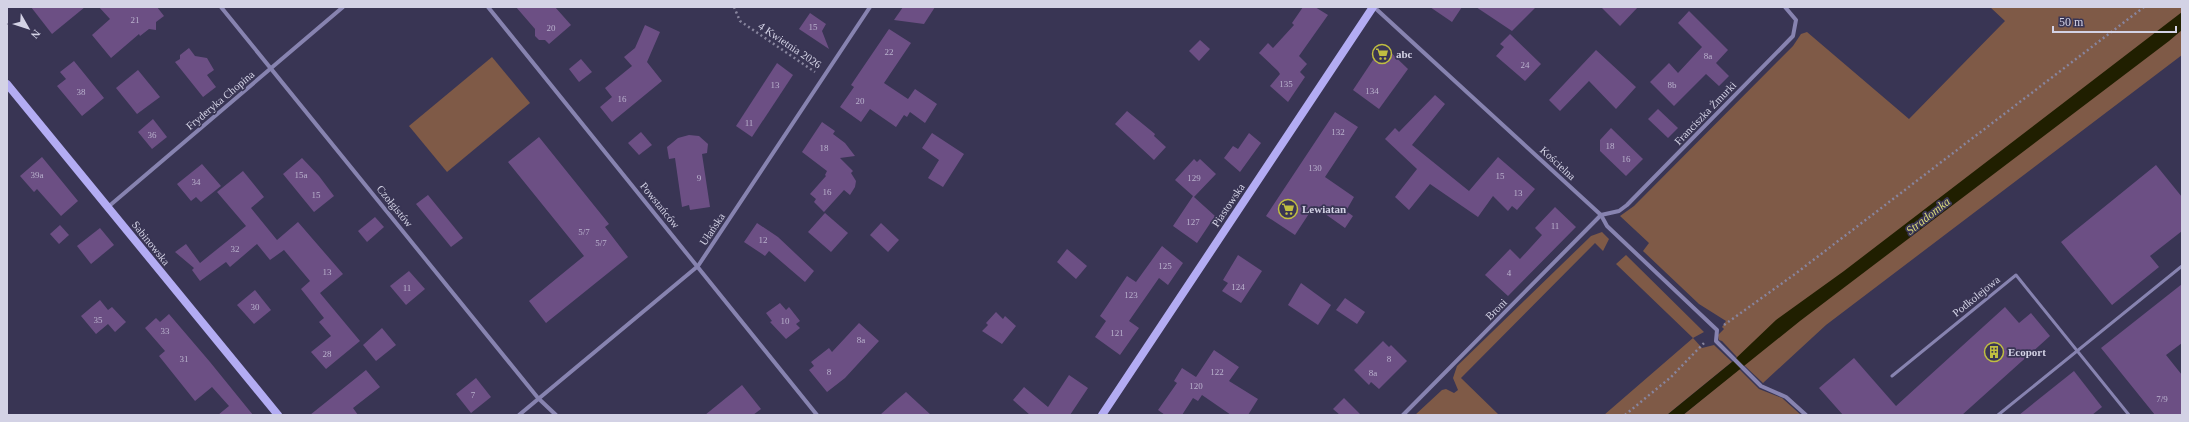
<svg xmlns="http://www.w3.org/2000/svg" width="2189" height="422" font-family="Georgia,serif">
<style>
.green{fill:#7f5a47}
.water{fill:#201f00}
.building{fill:#6c4f84}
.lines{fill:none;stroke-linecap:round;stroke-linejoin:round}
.path{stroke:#88859e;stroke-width:2.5;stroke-dasharray:2 3;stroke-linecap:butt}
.lane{stroke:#8783b0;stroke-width:3}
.street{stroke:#8783b0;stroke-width:4}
.secondary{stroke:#b3acf3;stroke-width:8}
.labels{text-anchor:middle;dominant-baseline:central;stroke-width:3.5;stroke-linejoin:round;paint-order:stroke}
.number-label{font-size:9px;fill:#b9b1cd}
.street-label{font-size:11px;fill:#d3d2e5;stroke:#393554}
.poi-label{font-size:11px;font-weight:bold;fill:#d3d2e5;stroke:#393554;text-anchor:start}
.water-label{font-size:12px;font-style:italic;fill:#d9d97a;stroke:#393554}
</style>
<rect width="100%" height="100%" fill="#393554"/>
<g class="green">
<path d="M1990 7H2182V55L1826 325 1763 383 1744 365 1742 367 1735 359 1737 357 1722 341 1719 340 1718 335 1724 329 1722 327 1726 321 1699 304 1643 251 1649 243 1620 216 1634 206 1793 46 1801 34 1807 32 1909 119 2005 21Z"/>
<path d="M492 57 530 103 447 172 409 126Z"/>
<path d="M1602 232 1609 239 1603 251 1595 243 1461 378 1499 415H1415L1442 390 1446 389 1454 393 1458 390 1453 378 1457 366 1591 236Z"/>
<path d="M1626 255 1704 332 1693 338 1702 348 1714 345 1732 362 1667 415H1604L1693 338 1616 264Z"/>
<path d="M1739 369 1759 389 1782 398 1801 415H1683Z"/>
</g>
<path class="water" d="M2182 12V30L2169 41 1800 321 1683 415H1667L1732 362 1776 320 1844 271Z"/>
<g class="building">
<path d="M31 7H85L52 34Z"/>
<path d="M99 7H157L164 16 156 22V30L149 29 140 36 139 34 111 58 92 35 110 19Z"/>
<path d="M516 7H555L571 25 549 44 545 40H539L535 36V29Z"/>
<path d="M903 7H935L924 24 894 20Z"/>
<path d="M1303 7H1315L1328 15 1299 56 1307 64 1300 72 1305 77 1288 102 1270 86 1280 74 1278 71 1259 53 1268 43 1273 48 1294 25 1292 23Z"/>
<path d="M1430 7H1462L1452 22Z"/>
<path d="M1476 7H1536L1512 31Z"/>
<path d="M1601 7H1638L1620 26Z"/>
<path d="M1689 11 1728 50 1716 63 1729 76 1719 86 1706 74 1674 106 1650 82 1669 63 1678 73 1702 47 1678 23Z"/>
<path d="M810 13 826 24 822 31 829 49 799 29Z"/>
<path d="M645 25 660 32 647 62 662 81 612 122 600 107 612 97 605 88 632 66 624 57 635 48Z"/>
<path d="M889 29 911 43 884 83 908 99 915 89 937 104 925 123 910 112 907 117 904 115 896 127 870 109 861 122 840 107 854 87 851 85Z"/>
<path d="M1510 34 1541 64 1525 81 1496 56 1504 47 1500 44Z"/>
<path d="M1200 40 1210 49 1199 61 1189 51Z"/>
<path d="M1383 45 1408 69 1379 109 1353 90Z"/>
<path d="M189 48 195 56 207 58 214 70 207 75 216 87 203 97 175 62 180 59V55Z"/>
<path d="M1596 50 1636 87 1616 109 1589 81 1560 111 1549 100Z"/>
<path d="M581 59 592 72 579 82 569 69Z"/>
<path d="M74 61 104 98 82 116 57 86 66 79 60 72Z"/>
<path d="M777 63 793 75 752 137 736 126Z"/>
<path d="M138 70 160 97 137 114 116 88Z"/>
<path d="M1435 95 1445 104 1412 145 1469 191 1498 157 1535 189 1517 210 1512 206 1508 211 1493 196 1478 217 1430 184 1409 210 1395 197 1417 169 1385 139 1395 128 1399 132Z"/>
<path d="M1658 109 1678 128 1668 138 1648 119Z"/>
<path d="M1127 111 1155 134 1154 136 1166 147 1154 160 1115 124Z"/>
<path d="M1335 112 1358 127 1325 177 1354 197 1346 211 1353 216 1345 228 1314 206 1295 235 1266 216Z"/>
<path d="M153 119 167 137 152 149 138 132Z"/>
<path d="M822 122 835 131 833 134 845 143 855 156 840 158 853 171 851 173 856 181 855 187 850 195 844 190 824 212 814 202 816 199 810 194 826 176 825 175 827 171 802 152Z"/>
<path d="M1611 128 1643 159 1626 176 1600 151V140Z"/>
<path d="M641 132 652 145 639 155 628 143Z"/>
<path d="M932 133 964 154 943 187 928 178 939 160 922 148Z"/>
<path d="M1249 133 1261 143 1240 172 1224 158 1233 146 1238 149Z"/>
<path d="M689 135 699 136 708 144 707 153 702 154 710 207 690 210 689 205 682 207 675 158 669 159 667 147 678 138Z"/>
<path d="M539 137 609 224 605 227 628 257 546 323 529 301 584 256 508 162Z"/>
<path d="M42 157 78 201 61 216 37 189 34 192 20 176Z"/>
<path d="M302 158 319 176 334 196 314 212 283 174Z"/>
<path d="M1194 159 1197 162 1200 159 1216 174 1194 197 1215 216 1197 243 1173 226 1193 196 1175 180Z"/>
<path d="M202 164 221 186 201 202 196 197 191 201 177 184Z"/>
<path d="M2156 165 2182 197V231L2150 256 2159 267 2112 305 2061 242Z"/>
<path d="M243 171 264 197 251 208 277 240 298 222 343 274 320 293 360 341 326 369 311 352 331 336 319 322 324 318 301 289 310 281 284 250 270 260 257 244 230 267 226 262 200 281 192 270 194 268 175 252 186 244 200 263 246 226 217 192Z"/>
<path d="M428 195 463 238 451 247 416 204Z"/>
<path d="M1555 207 1576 227 1508 296 1485 275 1510 249 1520 259 1542 235 1535 228Z"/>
<path d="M825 213 848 233 831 252 808 232Z"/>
<path d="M375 217 384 227 367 242 358 231Z"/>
<path d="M757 223 778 237 814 271 805 282 769 251 765 256 744 242Z"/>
<path d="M881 223 899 240 888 252 870 235Z"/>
<path d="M60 225 69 235 59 244 50 234Z"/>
<path d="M100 228 114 245 91 264 77 246Z"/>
<path d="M1162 246 1183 263 1168 285 1159 278 1129 321 1139 328 1120 355 1095 337 1106 321 1100 316 1127 276 1136 282Z"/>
<path d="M1067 249 1087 266 1076 279 1057 262Z"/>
<path d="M1238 255 1262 271 1241 303 1222 291 1228 283 1223 280Z"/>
<path d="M409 271 425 289 406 305 390 286Z"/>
<path d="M1301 283 1331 305 1318 325 1288 305Z"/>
<path d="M2182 284V343L2166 355 2182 375V415H2155L2101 348Z"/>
<path d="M255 290 271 310 254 324 237 305Z"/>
<path d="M1345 298 1365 312 1357 324 1336 310Z"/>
<path d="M100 300 108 310 112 307 126 322 115 332 108 324 96 334 81 316Z"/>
<path d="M780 303 786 310 789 307 800 321 796 324 800 328 786 339 770 322 772 321 766 313Z"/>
<path d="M2005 307 2019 323 2031 313 2050 336 1962 415H1843L1819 388 1854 358 1896 406Z"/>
<path d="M996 312 1003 319 1005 316 1016 326 1002 344 982 331 988 325 986 323Z"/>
<path d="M169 314 210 362 253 415H218L229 406 212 387 195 401 159 356 165 351 145 328 156 318 160 322Z"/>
<path d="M859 323 879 341 845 378 827 392 809 370 814 366 811 362 829 348 832 352Z"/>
<path d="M382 328 396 345 376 361 363 345Z"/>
<path d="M1383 341 1389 347 1391 345 1407 361 1379 389 1371 382 1369 385 1354 370Z"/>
<path d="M1214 350 1239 367 1229 381 1258 399 1248 415H1231L1202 395 1198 401 1193 398 1182 415H1165L1158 410 1177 383 1174 381 1182 368 1196 377Z"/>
<path d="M366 370 380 387 353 408 358 415H310Z"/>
<path d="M2074 371 2102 407 2092 415H2019Z"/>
<path d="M1069 375 1088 388 1070 415H1030L1013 400 1024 387 1048 407Z"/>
<path d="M476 378 491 397 471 413 456 394Z"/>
<path d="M742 385 761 409 753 415H705Z"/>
<path d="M906 392 931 415H880L891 405Z"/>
<path d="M1344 398 1361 415H1340L1333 409Z"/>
</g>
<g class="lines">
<g class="path">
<path d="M734 7 740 21 815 72"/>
<path d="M1724 325 1795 274 2144 7"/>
<path d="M1625 415 1671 377 1706 341"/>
</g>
<g class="lane">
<path d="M1892 376 2016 275 2129 415"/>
<path d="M1998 415 2182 266"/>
</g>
<g class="street">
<path d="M221 7 538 398 556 415"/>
<path d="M488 7 817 415"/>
<path d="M1374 7 1601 215 1607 226 1717 330 1716 341 1761 386 1786 397 1806 415"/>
<path d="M108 207 343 7"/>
<path d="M1601 215 1619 211 1627 205 1793 36 1796 20 1785 7"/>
<path d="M519 415 698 266 870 7"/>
<path d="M1403 415 1601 215"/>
</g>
<g class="secondary">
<path d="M7 84 278 415"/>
<path d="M1102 415 1373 7"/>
</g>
</g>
<defs>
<g id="supermarket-ring" transform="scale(1)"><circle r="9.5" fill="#393554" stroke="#c0be41" stroke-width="1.5"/><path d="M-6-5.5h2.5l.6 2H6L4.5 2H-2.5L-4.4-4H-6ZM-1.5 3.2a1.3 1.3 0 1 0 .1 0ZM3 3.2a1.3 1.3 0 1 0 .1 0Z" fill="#c0be41"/></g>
<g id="building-ring" transform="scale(1)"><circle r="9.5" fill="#393554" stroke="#c0be41" stroke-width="1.5"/><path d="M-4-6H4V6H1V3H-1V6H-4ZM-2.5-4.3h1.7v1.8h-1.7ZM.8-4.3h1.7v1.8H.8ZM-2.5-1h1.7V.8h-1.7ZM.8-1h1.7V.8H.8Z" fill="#c0be41"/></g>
</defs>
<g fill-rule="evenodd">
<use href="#supermarket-ring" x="1382" y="54"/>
<use href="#supermarket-ring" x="1288" y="209"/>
<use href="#building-ring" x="1994" y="352"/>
</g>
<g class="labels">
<g class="number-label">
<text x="135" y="20">21</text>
<text x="813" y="27">15</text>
<text x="551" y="28">20</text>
<text x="889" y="52">22</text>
<text x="1708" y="56">8a</text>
<text x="1525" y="65">24</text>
<text x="1286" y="84">135</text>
<text x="775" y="85">13</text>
<text x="1672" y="85">8b</text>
<text x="1372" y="91">134</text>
<text x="81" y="92">38</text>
<text x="622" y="99">16</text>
<text x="860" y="101">20</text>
<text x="749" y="123">11</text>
<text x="1338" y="132">132</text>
<text x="152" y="135">36</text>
<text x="1610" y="146">18</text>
<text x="824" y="148">18</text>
<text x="1626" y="159">16</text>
<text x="1315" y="168">130</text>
<text x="37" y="175">39a</text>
<text x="301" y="175">15a</text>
<text x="1500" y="176">15</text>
<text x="699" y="178">9</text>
<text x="1194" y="178">129</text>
<text x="196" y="182">34</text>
<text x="827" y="192">16</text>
<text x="1518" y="193">13</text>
<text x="316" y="195">15</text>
<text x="1193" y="222">127</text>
<text x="1555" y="226">11</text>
<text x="584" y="232">5/7</text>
<text x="763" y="240">12</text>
<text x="601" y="243">5/7</text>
<text x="235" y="249">32</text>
<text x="1165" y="266">125</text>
<text x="327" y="272">13</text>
<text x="1509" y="273">4</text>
<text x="1238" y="287">124</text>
<text x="407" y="288">11</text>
<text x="1131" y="295">123</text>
<text x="255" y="307">30</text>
<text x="98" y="320">35</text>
<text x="785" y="321">10</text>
<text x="165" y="331">33</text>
<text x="1117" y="333">121</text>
<text x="861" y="340">8a</text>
<text x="327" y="354">28</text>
<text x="184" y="359">31</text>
<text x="1389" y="359">8</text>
<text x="829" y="372">8</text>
<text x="1217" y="372">122</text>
<text x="1373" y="373">8a</text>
<text x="1196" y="386">120</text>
<text x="473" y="395">7</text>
<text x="2162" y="399">7/9</text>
</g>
<g class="street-label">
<text transform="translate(790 45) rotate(34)">4 Kwietnia 2026</text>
<text transform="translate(220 100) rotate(-40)">Fryderyka Chopina</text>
<text transform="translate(1705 113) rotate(-46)">Franciszka Żmurki</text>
<text transform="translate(1558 163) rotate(43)">Kościelna</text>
<text transform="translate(660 205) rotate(51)">Powstańców</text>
<text transform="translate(1228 205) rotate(-56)">Piastowska</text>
<text transform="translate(395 206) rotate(51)">Czołgistów</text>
<text transform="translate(712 229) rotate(-56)">Ułańska</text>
<text transform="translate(151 243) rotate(51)">Sabinowska</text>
<text transform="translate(1976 296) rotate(-39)">Podkolejowa</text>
<text transform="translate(1496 309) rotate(-45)">Broni</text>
</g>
<g class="poi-label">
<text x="1396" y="54">abc</text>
<text x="1302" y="209">Lewiatan</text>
<text x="2008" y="352">Ecoport</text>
</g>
<g class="water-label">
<text transform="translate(1928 216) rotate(-38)">Stradomka</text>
</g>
</g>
<rect width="2189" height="422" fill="none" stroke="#d3d2e5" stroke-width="16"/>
<g transform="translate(28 28) rotate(129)" stroke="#393554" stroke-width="3" paint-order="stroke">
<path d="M0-3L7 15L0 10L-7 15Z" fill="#d3d2e5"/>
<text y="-6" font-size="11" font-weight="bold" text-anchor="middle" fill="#d3d2e5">N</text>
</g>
<path d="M2053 26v6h123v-6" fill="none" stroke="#d3d2e5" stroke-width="2"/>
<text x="2059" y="26" font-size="12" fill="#d3d2e5" stroke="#393554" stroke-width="3" paint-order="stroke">50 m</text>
</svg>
